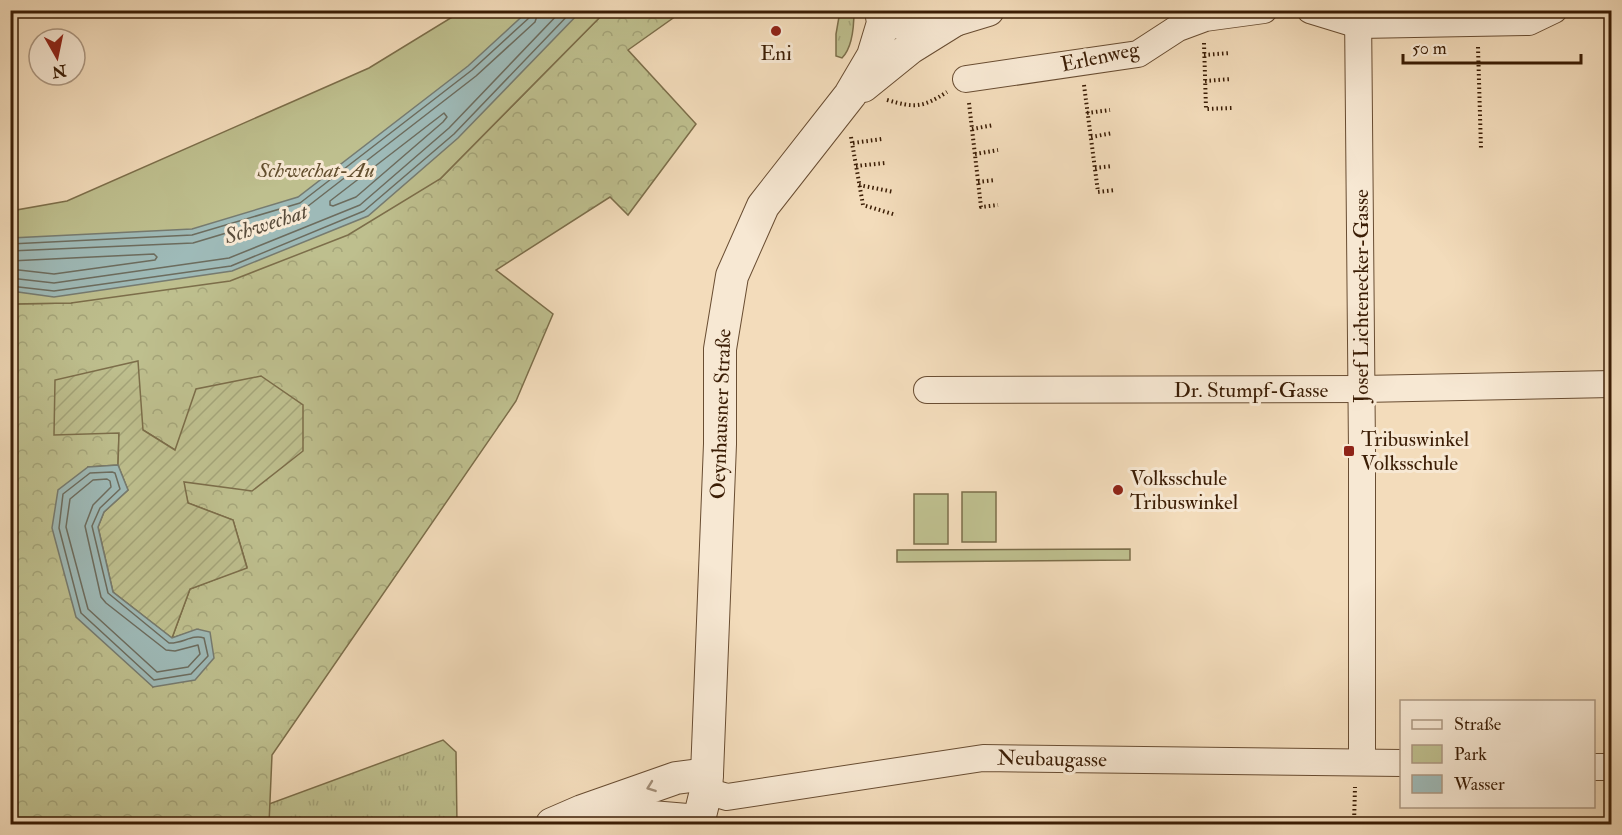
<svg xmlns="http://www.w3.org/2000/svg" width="1622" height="835" font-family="'IM FELL Double Pica',serif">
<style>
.grass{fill:url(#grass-tufts);stroke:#7c6e4a;stroke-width:1.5}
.forest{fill:url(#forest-crowns);stroke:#7c6e4a;stroke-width:1.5;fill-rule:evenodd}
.park{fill:#bebf8e;stroke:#7c6e4a;stroke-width:1.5}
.garden{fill:url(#garden-furrows);stroke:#7c6e4a;stroke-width:1.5}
.water{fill:#9ebab8;stroke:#767b70;stroke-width:1.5}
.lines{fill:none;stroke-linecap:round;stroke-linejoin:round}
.shore{stroke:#6c6c5e;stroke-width:1.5}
.minor-casing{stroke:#694d32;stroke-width:28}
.tertiary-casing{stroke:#694d32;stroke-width:34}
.path{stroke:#3b1d05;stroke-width:4;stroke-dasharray:1.5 3;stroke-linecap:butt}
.minor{stroke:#f7e8d3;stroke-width:26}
.tertiary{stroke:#f7e8d3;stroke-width:32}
.oneway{stroke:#a28d76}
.poi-dot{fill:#8f2418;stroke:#f7e8d3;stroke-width:2}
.labels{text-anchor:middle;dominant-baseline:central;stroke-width:6;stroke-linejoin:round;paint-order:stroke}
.poi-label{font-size:21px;fill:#3b1d05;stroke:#f7e8d3;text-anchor:start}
.street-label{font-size:21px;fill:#3b1d05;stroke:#f7e8d3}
.park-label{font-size:21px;font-style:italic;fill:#624e2e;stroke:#f7e8d3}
.water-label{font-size:22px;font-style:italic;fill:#594c3b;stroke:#f7e8d3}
</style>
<defs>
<pattern id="grass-tufts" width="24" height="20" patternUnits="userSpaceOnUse" patternTransform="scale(1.5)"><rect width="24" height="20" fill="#bebf8e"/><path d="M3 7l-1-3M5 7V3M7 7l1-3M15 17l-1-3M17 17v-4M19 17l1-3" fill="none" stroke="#a4a479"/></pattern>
<pattern id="forest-crowns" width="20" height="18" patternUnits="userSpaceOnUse" patternTransform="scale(1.5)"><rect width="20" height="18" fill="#bebf8e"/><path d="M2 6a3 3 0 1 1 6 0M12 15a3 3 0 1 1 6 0" fill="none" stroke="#a4a479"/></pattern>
<pattern id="garden-furrows" width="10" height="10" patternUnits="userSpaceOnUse" patternTransform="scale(1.5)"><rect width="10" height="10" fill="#bebf8e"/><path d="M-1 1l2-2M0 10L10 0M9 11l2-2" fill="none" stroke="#a4a479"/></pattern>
</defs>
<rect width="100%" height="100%" fill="#f3dcbb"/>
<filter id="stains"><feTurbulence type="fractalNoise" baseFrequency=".00333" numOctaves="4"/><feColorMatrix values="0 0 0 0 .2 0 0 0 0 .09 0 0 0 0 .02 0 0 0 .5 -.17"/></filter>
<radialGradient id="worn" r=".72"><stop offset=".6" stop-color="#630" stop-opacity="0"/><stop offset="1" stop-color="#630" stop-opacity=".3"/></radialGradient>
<g class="grass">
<path d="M840 11H854C854 25 853 47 842 58L836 56V34Z"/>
<path d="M443 740 456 752 457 824H269V804Z"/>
</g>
<path class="forest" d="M606 11H683L628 50 696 124 628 215 610 197 496 270 553 314 516 401 272 755 269 824H11L10 304 71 303 440 179ZM143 430 175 450 188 503 233 520 247 567 190 589 172 638 197 630 153 687 88 467 118 465 119 433Z"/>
<g class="park">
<path d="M462 11H606L440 179 348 235 230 281 71 303 11 304V211L67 201 369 68Z"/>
<rect x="962" y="492" width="34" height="50"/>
<rect x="914" y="494" width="34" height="50"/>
<path d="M1130 549V560L897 562V550Z"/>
</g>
<path class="garden" d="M138 361 143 430 175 450 196 389 261 376 303 405V451L252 491 184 482 188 503 233 520 247 568 190 589 172 638 113 592 98 527 104 512 128 490 118 465 119 433 54 435 55 380Z"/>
<g class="water">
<path d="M528 11H581L458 138 368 216 232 271 54 297 11 291V238L192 229 298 197 468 66Z"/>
<path d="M118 465 128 490 104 512 98 527 113 592 172 638 197 629 210 632 214 658 195 680 153 687 76 617 52 528 58 490 88 467Z"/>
</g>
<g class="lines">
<g class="shore">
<path d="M444 113 447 117 443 122 356 197 333 206 330 205V201Z"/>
<path d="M10 244 192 235 300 203 472 70 530 17 532 10"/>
<path d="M10 251 193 243 303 210 476 76 535 22 539 10"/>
<path d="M10 261 154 254 157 257 155 260 54 274 10 269"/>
<path d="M10 278 54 283 229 258 360 205 449 128 562 10"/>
<path d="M10 286 54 291 231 266 364 211 454 134 573 10"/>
<path d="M112 472 115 473 120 489 100 508 92 526 108 593 169 643C182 644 192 634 204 638L208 656 191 674 154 680 81 613 59 528 63 494 90 473Z"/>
<path d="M107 479 110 481 111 487 93 505 85 526 101 597 106 603 166 650 175 651 198 645 200 654 188 667 157 672 88 609 66 527 70 499 93 480Z"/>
</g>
<g class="minor-casing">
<g id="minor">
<path d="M1310 10 1359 25 1529 22 1554 10"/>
<path d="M1358 10 1362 451V762"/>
<path d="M966 79 1138 54 1178 28 1205 18 1264 10"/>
<path d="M927 390 1362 389 1612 384"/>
<path d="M1594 767H1612"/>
<path d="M706 791 727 797 983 758 1402 763"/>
</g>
</g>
<g class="tertiary-casing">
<g id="tertiary">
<path d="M883 23 955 20 988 10"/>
<path d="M863 86 910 48 955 20"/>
<path d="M592 812 699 821"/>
<path d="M552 824 582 811 676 778 707 774"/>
<path d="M698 824 706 791 707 774 720 444V349L732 276 763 206 850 95 873 56 883 23 881 10"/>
</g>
</g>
<g class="path">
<path d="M1204 43 1206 109 1232 108"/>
<path d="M1478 47 1481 149"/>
<path d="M1204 55 1230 53"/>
<path d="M1205 81 1231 79"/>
<path d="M1084 85 1098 192 1115 190"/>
<path d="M887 100C915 108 922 108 947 92"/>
<path d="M969 103 981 207 998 205"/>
<path d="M1087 113 1110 110"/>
<path d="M972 129 994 125"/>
<path d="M851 137 863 205 896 215"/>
<path d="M1091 137 1113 133"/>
<path d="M853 143 882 139"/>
<path d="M975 154 998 150"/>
<path d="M856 166 885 163"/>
<path d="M1095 168 1112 166"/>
<path d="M978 182 995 180"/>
<path d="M859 185 894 192"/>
<path d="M1354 824 1355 787"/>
</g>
<use href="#minor" class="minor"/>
<use href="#tertiary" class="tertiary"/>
</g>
<defs><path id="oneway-chevron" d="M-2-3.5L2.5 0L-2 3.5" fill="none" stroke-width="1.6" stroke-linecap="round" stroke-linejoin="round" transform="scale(1.5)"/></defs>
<use class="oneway" href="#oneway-chevron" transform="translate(651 787) rotate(160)"/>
<g class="poi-dot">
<circle cx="776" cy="31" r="6"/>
<rect x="1343" y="445" width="12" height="12" rx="3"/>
<circle cx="1118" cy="490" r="6"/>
</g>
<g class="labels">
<g class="poi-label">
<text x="776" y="53" text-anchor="middle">Eni</text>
<text x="1361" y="439">Tribuswinkel<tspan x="1361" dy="24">Volksschule</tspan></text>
<text x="1130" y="478">Volksschule<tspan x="1130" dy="24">Tribuswinkel</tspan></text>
</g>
<g class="street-label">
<text transform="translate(1100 57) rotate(-12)">Erlenweg</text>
<text transform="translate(1361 296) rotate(-90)">Josef Lichtenecker-Gasse</text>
<text x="1251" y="390">Dr. Stumpf-Gasse</text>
<text transform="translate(721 414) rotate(-88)">Oeynhausner Straße</text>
<text transform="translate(1052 759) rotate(1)">Neubaugasse</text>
</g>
<g class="park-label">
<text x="316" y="170">Schwechat-Au</text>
</g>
<g class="water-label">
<text transform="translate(266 224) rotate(-18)">Schwechat</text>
</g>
</g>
<rect width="1622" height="835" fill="none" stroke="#f3dcbb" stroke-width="36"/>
<rect x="12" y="12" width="1598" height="811" fill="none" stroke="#3b1d05" stroke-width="3"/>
<rect x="18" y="18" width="1586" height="799" fill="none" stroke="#3b1d05" stroke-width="1.5"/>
<rect x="1400" y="700" width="195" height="108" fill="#f7e8d3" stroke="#ac9781" stroke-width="1.5"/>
<rect x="1412" y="720" width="30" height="9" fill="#f7e8d3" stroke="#ac9781" stroke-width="1.5"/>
<text x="1454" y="730" font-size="18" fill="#3b1d05">Straße</text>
<rect x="1412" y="745" width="30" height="18" fill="#bebf8e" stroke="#ac9781" stroke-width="1.5"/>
<text x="1454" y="760" font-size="18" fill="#3b1d05">Park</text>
<rect x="1412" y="775" width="30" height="18" fill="#9ebab8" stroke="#ac9781" stroke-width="1.5"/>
<text x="1454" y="790" font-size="18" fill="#3b1d05">Wasser</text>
<g transform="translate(57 57) rotate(171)"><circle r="28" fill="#f7e8d3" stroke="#ac9781" stroke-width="1.5"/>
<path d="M0-4.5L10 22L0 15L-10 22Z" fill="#8f2418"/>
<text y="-9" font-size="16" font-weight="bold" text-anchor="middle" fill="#3b1d05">N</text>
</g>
<path d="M1403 54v9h178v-9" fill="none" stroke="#3b1d05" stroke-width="3"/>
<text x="1412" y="54" font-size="18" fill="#3b1d05" stroke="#f7e8d3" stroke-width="4.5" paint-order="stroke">50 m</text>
<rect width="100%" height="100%" filter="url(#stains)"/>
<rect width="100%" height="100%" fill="url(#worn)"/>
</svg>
